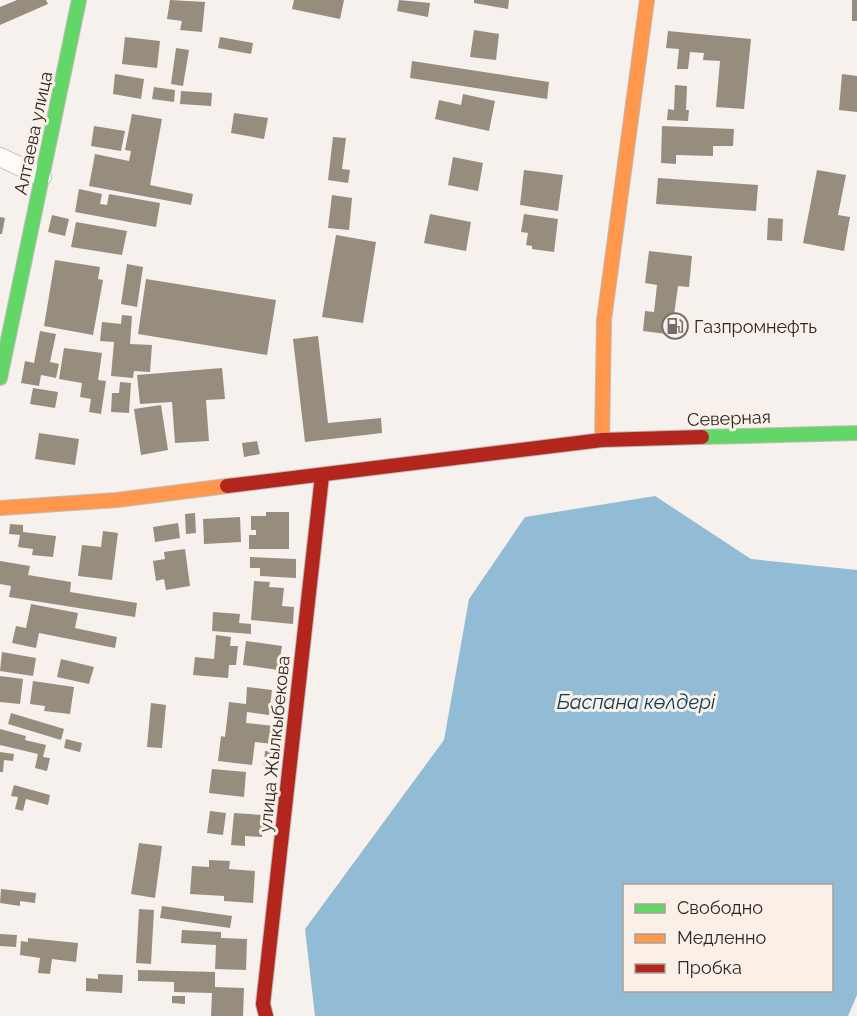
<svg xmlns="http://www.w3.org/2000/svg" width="857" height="1016" font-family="Raleway,sans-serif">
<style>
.water{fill:#92bcd6;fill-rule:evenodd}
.building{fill:#968d7f}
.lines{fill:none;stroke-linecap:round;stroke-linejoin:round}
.street-casing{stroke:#c0bcb8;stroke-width:20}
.fast-casing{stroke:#c0bcb8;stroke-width:16}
.slow-casing{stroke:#c0bcb8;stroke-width:16}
.jam-casing{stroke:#c0bcb8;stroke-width:16}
.street{stroke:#fefdfc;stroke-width:18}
.fast{stroke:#63d668;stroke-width:14}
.slow{stroke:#ff974d;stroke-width:14}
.jam{stroke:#b3261e;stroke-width:14}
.labels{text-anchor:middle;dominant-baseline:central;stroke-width:6;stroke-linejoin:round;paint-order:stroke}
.street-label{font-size:18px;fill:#2a2724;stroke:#faf0e8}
.poi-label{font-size:18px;fill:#2a2724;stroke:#faf0e8;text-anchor:start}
.water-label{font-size:20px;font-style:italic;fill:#083e59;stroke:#faf0e8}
</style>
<rect width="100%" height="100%" fill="#f6f1ec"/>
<path class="water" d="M655 496 751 559 857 570V995L848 1016H315L305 929 444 740 469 599 525 517ZM624 886H832V990H624Z"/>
<g class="building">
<path d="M17 0H46L48 4 0 25V7Z"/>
<path d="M170 0 205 2 202 32 180 30 182 21 167 19Z"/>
<path d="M294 0H344L340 19 292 9Z"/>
<path d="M399 0 430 3 428 17 397 11Z"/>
<path d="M474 0H509L508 9 474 3Z"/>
<rect x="852" y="0" width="5" height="21"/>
<path d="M474 30 499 34 496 60 470 57Z"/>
<path d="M668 31 751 39 744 109 716 107 720 61 703 60 704 53 690 52 688 69H677L679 49 666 48Z"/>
<path d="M125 37 160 41 157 68 122 64Z"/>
<path d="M220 37 253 43 251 54 218 48Z"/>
<path d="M176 48 189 50 183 86 171 84Z"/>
<path d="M412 61 549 82 547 99 410 78Z"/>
<path d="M115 74 144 79 141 99 113 94Z"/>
<path d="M842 74 857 76V112L839 110Z"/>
<path d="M675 85 687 86 686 110H689L688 121 667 120 668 109 674 110Z"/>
<path d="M154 87 175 90 174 102 152 99Z"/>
<path d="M181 91 212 93 211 106 180 104Z"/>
<path d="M463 94 495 101 489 131 435 119 439 100 461 105Z"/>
<path d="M234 113 268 118 264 139 231 133Z"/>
<path d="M132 114 162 119 150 185 193 194 191 205 89 186 95 154 129 161 131 151 125 150Z"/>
<path d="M94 126 125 131 121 151 91 146Z"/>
<path d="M662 126 734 129 733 146H713V156L676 155V164L661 163Z"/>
<path d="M333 137 346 138 342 169 350 170 348 183 328 180Z"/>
<path d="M453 157 483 163 478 191 448 185Z"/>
<path d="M524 170 563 175 558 211 520 205Z"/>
<path d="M817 170 846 175 838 215 850 217 844 251 803 243Z"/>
<path d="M658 178 758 185 756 211 656 204Z"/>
<path d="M79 189 102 194 100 204 107 205 109 194 160 203 156 227 75 212Z"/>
<path d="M332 195 352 198 349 230 328 228Z"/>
<path d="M430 214 471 222 466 251 424 243Z"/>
<path d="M524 214 558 219 554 252 532 249V246L526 245 528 233 521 232Z"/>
<path d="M52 215 69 219 65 236 48 232Z"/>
<path d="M0 217 5 218 2 234H0Z"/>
<path d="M768 218 783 219 782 241 767 240Z"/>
<path d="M76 222 127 231 122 255 71 247Z"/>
<path d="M336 235 376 242 363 323 322 317Z"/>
<path d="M649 251 692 256 689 287 678 286 674 315 685 316 682 336 643 331 645 311 654 312 657 285 645 283Z"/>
<path d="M55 260 100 267 98 279 103 280 93 335 44 326Z"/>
<path d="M127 264 143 267 137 307 121 304Z"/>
<path d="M146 279 276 300 267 355 138 334Z"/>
<path d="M122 315 132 316 130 344 152 345 150 372 134 371 133 378 111 376 114 342 100 341 102 322 121 324Z"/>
<path d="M40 331 56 334 50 362 59 364 56 378 41 375 39 386 21 383 25 361 34 363Z"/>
<path d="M318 336 328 423 381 418 382 433 305 442 293 339Z"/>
<path d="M64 348 102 353 98 380 106 381 101 414 89 412 91 399 80 397 82 383 59 379Z"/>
<path d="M222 368 225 399 206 400 209 441 175 443 172 402 140 404 137 375Z"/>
<path d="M120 382 131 383 129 413 111 412 112 393H119Z"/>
<path d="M33 388 58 392 55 408 30 404Z"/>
<path d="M161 405 168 450 141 455 134 409Z"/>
<path d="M39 433 79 439 75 465 35 459Z"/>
<path d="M257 441 260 454 244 457 242 443Z"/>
<path d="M266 512H289V549H249V535H256V530H251V516H266Z"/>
<path d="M195 513 196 533 186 534 185 514Z"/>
<path d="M240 517 241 542 204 544 203 519Z"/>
<path d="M178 523 180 538 155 542 153 527Z"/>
<path d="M10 524 23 525V532L56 536 53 557 32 555 33 549 18 547 20 535 9 534Z"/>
<path d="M103 531 118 533 112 580 78 576 82 545 101 547Z"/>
<path d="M185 549 190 586 166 590 164 579 156 581 153 561 165 559 164 552Z"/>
<path d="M250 557 296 559V578L260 576V568H250Z"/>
<path d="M0 561 30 566 28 575 71 582 70 592 137 603 135 617 9 597 11 586 0 584Z"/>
<path d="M254 581 270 582 269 587 284 588 282 606 294 607 293 624 251 620Z"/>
<path d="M31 604 78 613 75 628 117 637 115 648 39 633 36 648 12 643 16 626 26 628Z"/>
<path d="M213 612 240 614 239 623 251 624V634L212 631Z"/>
<path d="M216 635 231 637 230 646H238L236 665H229L228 678 193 675 195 657 214 659Z"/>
<path d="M246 641 282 646 278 670 243 665Z"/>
<path d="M2 652 36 658 33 676 0 671Z"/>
<path d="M61 659 94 667 89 684 57 677Z"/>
<path d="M0 676 23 679 20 704 0 702Z"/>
<path d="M33 681 74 687 70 714 44 711 45 706 30 704Z"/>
<path d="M247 687 272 690 269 715 247 712 246 723 283 727 281 745 255 742 252 765 218 761 221 736 225 737 229 702 246 704Z"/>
<path d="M151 703 166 705 162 748 147 747Z"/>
<path d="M11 713 64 729 61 740 8 724Z"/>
<path d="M0 729 26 736 25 740 46 745 43 757 50 758 47 771 35 768 38 754 0 745Z"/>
<path d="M66 739 82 743 80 752 64 748Z"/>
<path d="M265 751 278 752 276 772 263 771Z"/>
<path d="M0 752 14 754 13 761 4 760 3 772H0Z"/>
<path d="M212 769 246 772 244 797 209 793Z"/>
<path d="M14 785 50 795 48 805 26 799 23 811 15 809 18 797 11 796Z"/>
<path d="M210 811 226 813 223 835 207 833Z"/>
<path d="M234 813 263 815 262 837 245 836V846L231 845Z"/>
<path d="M139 843 162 846 155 898 131 894Z"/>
<path d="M209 860 230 861 229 869 255 871 253 903 224 901V896L190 894 192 866 209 867Z"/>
<path d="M1 889 36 893 35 903 20 901V906L0 903Z"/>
<path d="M162 906 232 916 230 928 160 918Z"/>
<path d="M139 909 154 910 151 964 136 963Z"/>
<path d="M182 930 221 932V938L247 939 246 970 215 969 216 945 181 943Z"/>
<path d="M0 934 17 935 16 947 0 946Z"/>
<path d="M28 938 78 943 76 962 52 959 50 974 38 973 40 958 20 955 21 941 28 942Z"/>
<path d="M138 970 215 972V987L244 988 243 1016H211L212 993 174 992V982L138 981Z"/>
<path d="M98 974 123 975 122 993 86 991V978L98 979Z"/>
<path d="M172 996H185V1004L172 1003Z"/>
</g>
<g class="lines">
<g class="street-casing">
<path id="street" d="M0 157 42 177"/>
</g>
<g class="fast-casing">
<g id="fast">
<path d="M0 378 79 0"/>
<path d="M702 437 857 433"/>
</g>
</g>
<g class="slow-casing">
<g id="slow">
<path d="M602 440 604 320 647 0"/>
<path d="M0 508 117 500 227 486"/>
</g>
</g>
<g class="jam-casing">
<g id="jam">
<path d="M227 486 602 440 702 437"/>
<path d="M266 1016 263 1004 322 476"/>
</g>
</g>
<use href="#street" class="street"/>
<use href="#fast" class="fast"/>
<use href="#slow" class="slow"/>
<use href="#jam" class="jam"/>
</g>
<defs>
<g id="fuel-ring" transform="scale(1.35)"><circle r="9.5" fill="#faf0e8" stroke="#716e6a" stroke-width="1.5"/><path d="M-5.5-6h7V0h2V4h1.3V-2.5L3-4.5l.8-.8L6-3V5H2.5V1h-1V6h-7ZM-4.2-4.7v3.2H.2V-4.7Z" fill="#716e6a"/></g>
</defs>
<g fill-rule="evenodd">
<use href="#fuel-ring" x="675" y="326"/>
</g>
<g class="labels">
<g class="street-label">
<text transform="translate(33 133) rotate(-78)">Алтаева улица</text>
<text transform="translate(729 418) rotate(-2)">Северная</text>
<text transform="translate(274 744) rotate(-84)">улица Жылкыбекова</text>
</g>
<g class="poi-label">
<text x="694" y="326">Газпромнефть</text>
</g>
<g class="water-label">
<text x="636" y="702">Баспана көлдері</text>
</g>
</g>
<rect x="623" y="884" width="210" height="108" fill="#faf0e8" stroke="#a7a09a" stroke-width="1.5"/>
<rect x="635" y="904" width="30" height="9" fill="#63d668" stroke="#a7a09a" stroke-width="1.5"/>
<text x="677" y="914" font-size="18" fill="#2a2724">Свободно</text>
<rect x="635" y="934" width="30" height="9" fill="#ff974d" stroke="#a7a09a" stroke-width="1.5"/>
<text x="677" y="944" font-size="18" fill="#2a2724">Медленно</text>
<rect x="635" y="964" width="30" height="9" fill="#b3261e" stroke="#a7a09a" stroke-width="1.5"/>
<text x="677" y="974" font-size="18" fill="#2a2724">Пробка</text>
</svg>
